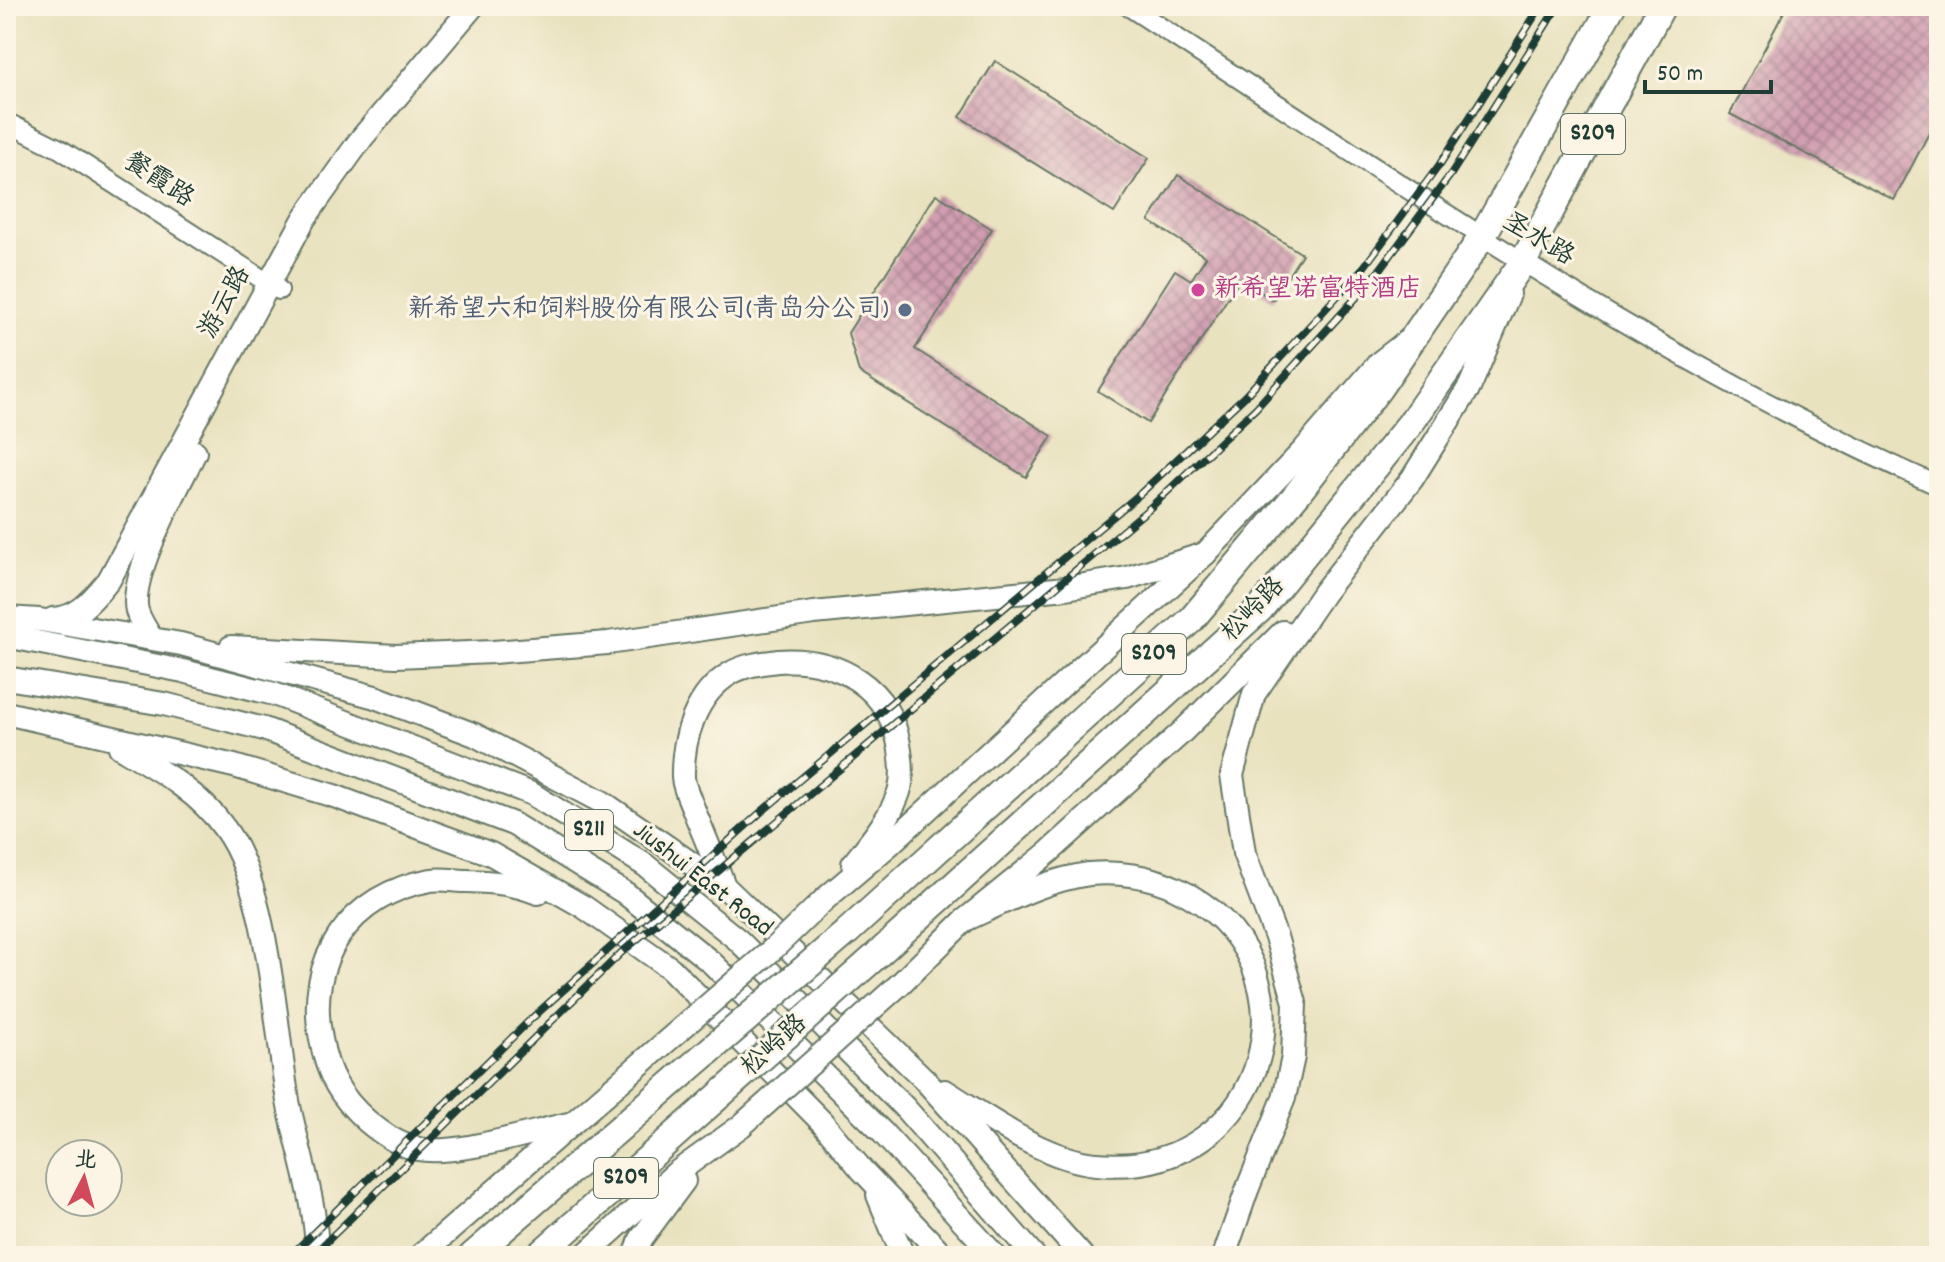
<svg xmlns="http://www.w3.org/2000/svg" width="1945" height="1262" font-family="Dekko,'LXGW WenKai TC',sans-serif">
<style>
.building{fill:url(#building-cross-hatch)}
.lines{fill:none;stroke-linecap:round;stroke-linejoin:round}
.minor-casing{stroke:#667765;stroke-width:22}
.major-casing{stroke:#667765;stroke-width:26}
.highway-casing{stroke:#667765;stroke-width:30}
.minor{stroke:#fff;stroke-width:18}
.major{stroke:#fff;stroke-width:22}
.highway{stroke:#fff;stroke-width:26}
.rail-casing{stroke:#1f3d34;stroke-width:8}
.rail{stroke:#fcf5e5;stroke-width:5;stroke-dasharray:15;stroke-linecap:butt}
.major-bridge-casing{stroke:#667765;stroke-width:26;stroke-linecap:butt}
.highway-bridge-casing{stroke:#667765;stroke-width:30;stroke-linecap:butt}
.major-bridge{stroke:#fff;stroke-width:22}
.highway-bridge{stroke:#fff;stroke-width:26}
.hotel-dot{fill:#d1479c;stroke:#fcf5e5;stroke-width:3}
.service-dot{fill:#5c6f8a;stroke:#fcf5e5;stroke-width:3}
.labels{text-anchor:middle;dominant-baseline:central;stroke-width:6;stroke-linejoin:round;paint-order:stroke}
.shield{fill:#fcf5e5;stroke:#617469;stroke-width:2}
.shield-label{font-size:24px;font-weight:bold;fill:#1f3d34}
.street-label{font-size:26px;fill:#1f3d34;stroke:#fcf5e5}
.hotel-label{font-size:26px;fill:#b23c85;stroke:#fcf5e5;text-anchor:start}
.service-label{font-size:26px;fill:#4e5e75;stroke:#fcf5e5;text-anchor:end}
</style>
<defs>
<pattern id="building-cross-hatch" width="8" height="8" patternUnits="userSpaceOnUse" patternTransform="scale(2)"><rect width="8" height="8" fill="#d19eb1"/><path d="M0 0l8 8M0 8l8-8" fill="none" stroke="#a98291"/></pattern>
</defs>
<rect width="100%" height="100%" fill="#fcf5e5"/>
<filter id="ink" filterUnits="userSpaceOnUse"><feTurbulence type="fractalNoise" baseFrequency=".0125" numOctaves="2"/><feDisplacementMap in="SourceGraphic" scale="16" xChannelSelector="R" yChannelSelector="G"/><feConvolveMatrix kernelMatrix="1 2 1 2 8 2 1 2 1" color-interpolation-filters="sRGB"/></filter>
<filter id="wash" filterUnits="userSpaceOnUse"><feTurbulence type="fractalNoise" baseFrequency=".006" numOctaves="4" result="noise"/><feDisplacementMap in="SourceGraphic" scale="32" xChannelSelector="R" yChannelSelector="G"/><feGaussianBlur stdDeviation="1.8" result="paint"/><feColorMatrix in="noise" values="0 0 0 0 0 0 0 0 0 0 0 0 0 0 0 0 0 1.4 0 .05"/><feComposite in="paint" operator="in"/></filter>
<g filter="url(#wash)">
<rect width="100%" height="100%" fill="#e9e2bf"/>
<g id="blocks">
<g class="building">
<path d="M1787 6H1939V114L1894 200 1730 114Z"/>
<path d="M995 61 1149 158 1114 213 960 117Z"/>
<path d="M1178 175 1302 254 1273 300 1240 279 1148 423 1098 391 1175 270 1191 280 1206 257 1149 221Z"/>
<path d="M936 194 992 229 915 349 1052 436 1026 477 859 372 848 333Z"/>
</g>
</g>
</g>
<g filter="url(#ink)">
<use href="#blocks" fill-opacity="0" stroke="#667765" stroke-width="2"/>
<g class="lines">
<g class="minor-casing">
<g id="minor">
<path d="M1128 6C1391 177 1651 359 1939 486"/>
<path d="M6 122 60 149 279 290"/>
</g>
</g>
<g class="major-casing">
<g id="major">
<path d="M6 618 40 620 181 644 375 697 475 735 602 802 724 886 923 1078 1082 1256"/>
<path d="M53 619C79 618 93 599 109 580L304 219 361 139 473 6"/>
<path d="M6 636 183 671 274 694 532 794 645 865 738 940 905 1108 1034 1256"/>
<path d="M152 639C146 630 140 621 137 611 128 576 179 486 195 452"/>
<path d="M231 647 396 656 493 652 608 643 814 613 1066 588 1127 578 1205 554"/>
<path d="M6 678 164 704 264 729 513 824 625 893 712 963 882 1132 995 1256"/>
<path d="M6 713 234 766 334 796 491 854 584 907 670 968 822 1122 862 1170 944 1256"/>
<path d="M120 747C159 770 199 792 225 829 269 889 275 1026 288 1101 298 1152 317 1203 317 1256"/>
<path d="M724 886C715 861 705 837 695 813 691 802 684 789 683 778 682 739 695 694 731 673 745 665 762 663 778 661 838 657 891 687 900 750 902 763 903 780 899 792 890 819 870 842 853 864"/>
<path d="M538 893C512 883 494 882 467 881 456 881 442 878 431 880 350 894 305 960 321 1039 327 1074 340 1097 367 1121 380 1132 397 1144 414 1148 451 1158 530 1132 569 1124"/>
<path d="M825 899 891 843 1205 554 1303 451 1379 363 1406 342"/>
<path d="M900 984 965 920 1049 852 1181 733 1283 632"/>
<path d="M945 1091C989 1118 1043 1159 1096 1164 1271 1180 1327 960 1177 889 1151 876 1118 871 1089 874 1045 880 1005 902 965 920"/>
<path d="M878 1195 903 1256"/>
<path d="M420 1256 660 1047"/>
<path d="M584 1256 676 1173 741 1126"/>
<path d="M635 1256 641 1239 684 1181"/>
<path d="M1224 1256 1247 1190 1284 1098 1293 1057 1295 1003 1277 940 1244 853 1232 775 1254 694 1324 592 1412 479 1470 386 1509 294"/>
</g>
</g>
<g class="highway-casing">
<g id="highway">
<path d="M847 932 1191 620 1297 494 1379 388 1482 237 1612 6"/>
<path d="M877 955 1260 609 1410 424 1523 262 1662 6"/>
<path d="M472 1256 679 1077"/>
<path d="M538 1256 713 1101"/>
</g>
</g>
<use href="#minor" class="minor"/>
<use href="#major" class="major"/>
<use href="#highway" class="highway"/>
<g class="rail-casing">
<g id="rail">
<path d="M290 1256 531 1019 760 813 1141 493 1245 396 1364 267 1440 164 1541 6"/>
<path d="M312 1256 621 953 1152 506 1256 408 1373 279 1451 174 1558 6"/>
</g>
</g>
<use href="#rail" class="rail"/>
<g class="major-bridge-casing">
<g id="major-bridge">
<path d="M660 1047 773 949 825 899"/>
<path d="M741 1126 900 984"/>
</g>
</g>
<g class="highway-bridge-casing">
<g id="highway-bridge">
<path d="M679 1077 847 932"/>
<path d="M713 1101 877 955"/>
</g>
</g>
<use href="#major-bridge" class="major-bridge"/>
<use href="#highway-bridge" class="highway-bridge"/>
</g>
</g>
<circle class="hotel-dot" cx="1198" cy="290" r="8"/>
<circle class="service-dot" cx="905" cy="310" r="8"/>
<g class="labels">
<g class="shield">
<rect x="1561" y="114" width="64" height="40" rx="6"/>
<rect x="1122" y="634" width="64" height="40" rx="6"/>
<rect x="565" y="810" width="48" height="40" rx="6"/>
<rect x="594" y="1158" width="64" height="40" rx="6"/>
</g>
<g class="shield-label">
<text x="1593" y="134">S209</text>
<text x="1154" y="654">S209</text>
<text x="589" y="830">S211</text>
<text x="626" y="1178">S209</text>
</g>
<g class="street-label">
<text transform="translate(158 181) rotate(33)">餐霞路</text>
<text transform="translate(1538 240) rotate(31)">圣水路</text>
<text transform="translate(226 303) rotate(-61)">游云路</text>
<text transform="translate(1254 610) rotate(-46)">松岭路</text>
<text transform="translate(702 880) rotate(38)">Jiushui East Road</text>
<text transform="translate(775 1046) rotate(-42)">松岭路</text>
</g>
<g class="hotel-label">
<text x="1214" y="290">新希望诺富特酒店</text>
</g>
<g class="service-label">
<text x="889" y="310">新希望六和饲料股份有限公司(青岛分公司)</text>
</g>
</g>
<rect width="1945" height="1262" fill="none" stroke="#fcf5e5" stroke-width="32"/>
<g transform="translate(84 1178) rotate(6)"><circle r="38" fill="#fcf5e5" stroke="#a4ab9e" stroke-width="2"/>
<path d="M0-6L14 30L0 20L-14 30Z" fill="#d1495b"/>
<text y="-12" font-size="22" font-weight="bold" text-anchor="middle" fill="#1f3d34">北</text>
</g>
<path d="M1645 80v12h126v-12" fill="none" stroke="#1f3d34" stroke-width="4"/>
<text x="1657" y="80" font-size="24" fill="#1f3d34" stroke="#fcf5e5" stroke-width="6" paint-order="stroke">50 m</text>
</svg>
